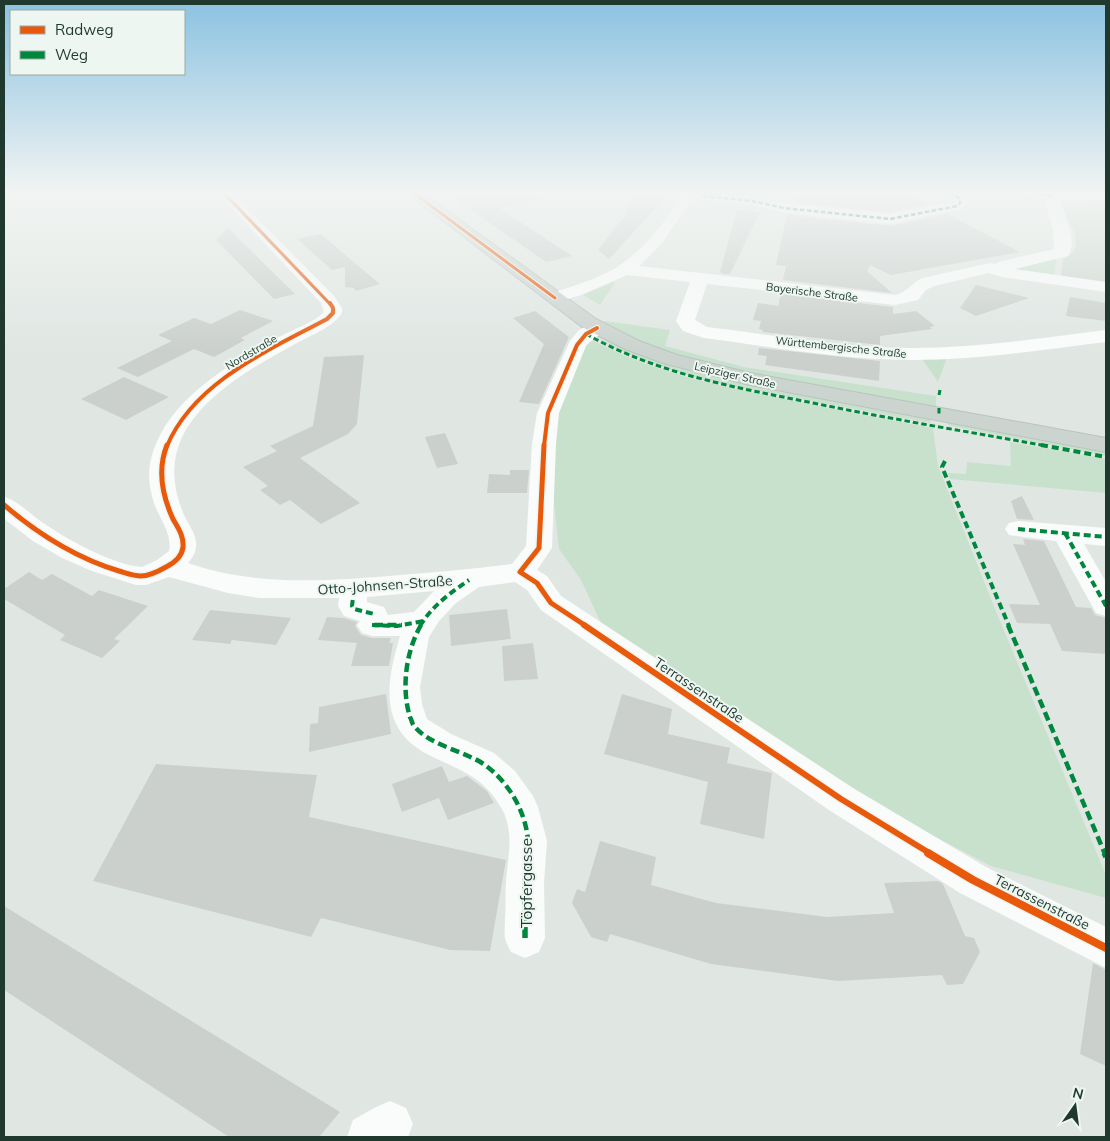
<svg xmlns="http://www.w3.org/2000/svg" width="1110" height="1141" font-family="Mulish,sans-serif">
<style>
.built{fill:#ced8d2}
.green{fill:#c8e1cd}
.building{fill:#cbd0cd}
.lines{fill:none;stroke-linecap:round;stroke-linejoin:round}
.major-casing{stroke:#bac3bf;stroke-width:2}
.minor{fill:#fafbfb;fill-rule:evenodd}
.major{fill:#ccd4d0;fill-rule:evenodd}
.quiet-far4{stroke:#00873e;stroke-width:2.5;stroke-dasharray:4.5 2.5;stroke-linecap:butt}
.quiet-far3{stroke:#00873e;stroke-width:3;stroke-dasharray:5.5 3;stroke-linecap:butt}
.quiet-far2{stroke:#00873e;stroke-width:4;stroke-dasharray:7 4;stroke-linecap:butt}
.quiet-far1{stroke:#00873e;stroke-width:4.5;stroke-dasharray:9 4.5;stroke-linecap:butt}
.quiet{stroke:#00873e;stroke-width:5.5;stroke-dasharray:11 5.5;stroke-linecap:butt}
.cycleway-far4-casing{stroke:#eef6f1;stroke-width:5}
.cycleway-far3-casing{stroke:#eef6f1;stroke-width:6}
.cycleway-far2-casing{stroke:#eef6f1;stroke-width:8}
.cycleway-far1-casing{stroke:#eef6f1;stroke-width:9}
.cycleway-casing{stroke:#eef6f1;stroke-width:11}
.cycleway-far4{stroke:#e8590c;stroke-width:3}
.cycleway-far3{stroke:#e8590c;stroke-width:4}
.cycleway-far2{stroke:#e8590c;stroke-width:5}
.cycleway-far1{stroke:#e8590c;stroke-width:6}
.cycleway{stroke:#e8590c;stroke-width:8}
.labels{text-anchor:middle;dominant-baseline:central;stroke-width:4;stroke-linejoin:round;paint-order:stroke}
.far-street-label{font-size:11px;fill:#1f392f;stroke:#eef6f1}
.street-label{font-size:14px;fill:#1f392f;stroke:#eef6f1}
.near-street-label{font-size:16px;fill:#1f392f;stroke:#eef6f1}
</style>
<rect width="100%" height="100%" fill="#e0e7e3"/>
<path class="built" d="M1106 197V286L1069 281 1061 275 1063 259 1069 256 1076 248 1075 232 1065 214 1061 198Z"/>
<g class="green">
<path d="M27 191H86L40 198Z"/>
<path d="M1053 258 1056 259 1054 278 1005 271Z"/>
<path d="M613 282 615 283 600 305 583 295Z"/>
<path d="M605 321 670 330 665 346 744 367 936 396V409L753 376 661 351 601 324Z"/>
<path d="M600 335 652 358 712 377 931 418 930 423 715 383C678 373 643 361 608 345L610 344 596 337Z"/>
<path d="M590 339C650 371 709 384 775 397 827 408 880 418 933 428L938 466 993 604 1106 875V898L991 866 853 794 606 634 581 580 559 549 549 460 550 429 578 355Z"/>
<path d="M948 355 938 382 920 356Z"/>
<path d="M949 422 1106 451V456L951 426 947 424Z"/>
<path d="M1010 442 1106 459V493L950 479 948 473 966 474 967 462 1011 466Z"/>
</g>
<g class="building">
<path d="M444 191H542L543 198 499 208 572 256 546 262Z"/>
<path d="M636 191H671L609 259 598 250 626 214Z"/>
<path d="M800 191H903L929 204 890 212 797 203Z"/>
<path d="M737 210 760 212 730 274H724L720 272Z"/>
<path d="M947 214 1020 252 891 275 870 265 867 271 892 293 783 280 786 266 776 265 787 215 890 226Z"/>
<path d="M228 228 295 294 274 299 216 240Z"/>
<path d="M321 234 356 264 380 284 356 291 354 288 345 287V267L332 270 297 239Z"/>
<path d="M976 285 1029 298 976 316 960 308Z"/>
<path d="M781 294 893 307V314L916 311 935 326 930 327 932 329 880 336V345L763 332V330L759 329 761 321 753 320 758 303 778 306Z"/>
<path d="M1070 297 1106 303V321L1066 316Z"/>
<path d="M240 310 273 321 241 338 245 340 214 357 194 349 138 377 117 368 172 341 158 335 194 318 211 324Z"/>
<path d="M535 311 569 337 539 404 519 402 544 344 513 318Z"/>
<path d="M759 348 880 361 879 381 765 365 767 356 758 355Z"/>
<path d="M364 355 357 424 348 434 300 458 360 503 321 524 290 500 280 505 260 490 268 486 243 467 277 451 270 446 313 426 324 357Z"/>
<path d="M124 377 169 397 126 420 81 399Z"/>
<path d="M445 433 458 464 437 468 425 437Z"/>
<path d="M510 470H529L527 493H487L489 474 510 475Z"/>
<path d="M1022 496 1034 520 1017 519 1011 501Z"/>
<path d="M1023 539 1044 541 1076 607 1091 608 1095 615 1106 618V654L1062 651 1050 624 1017 623 1009 604 1040 605 1013 544 1025 545Z"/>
<path d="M29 572 42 580 52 574 92 596 99 590 148 606 114 639 120 641 102 658 60 640 65 635 4 599V589Z"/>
<path d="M507 609 511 639 451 646 449 615Z"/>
<path d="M210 610 291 618 276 645 232 640 230 644 192 640Z"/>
<path d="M327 617 343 618 357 622 355 626 361 635 372 638H391L389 643H393L389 666H351L357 643 318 640Z"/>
<path d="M533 643 538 679 504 681 502 646Z"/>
<path d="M386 694 391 734 309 752 310 724 318 723 319 707Z"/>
<path d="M622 694 672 709 668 734 730 748 727 763 772 773 764 839 700 824 708 782 604 754Z"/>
<path d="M156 764 317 775 309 817 506 860 490 951 450 950 321 918 311 937 93 881Z"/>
<path d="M442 766 449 782 467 776 487 791 494 803 448 820 439 798 402 812 392 784Z"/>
<path d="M600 841 656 857 651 885 716 903 827 917 894 913 884 883 938 881 943 884 965 936 974 938 980 952 963 984 947 985 942 975 838 981 711 964 610 934 607 942 591 937 572 903 577 889 585 892Z"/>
<path d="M4 906 340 1112 319 1137H229L4 990Z"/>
<path d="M1093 963 1106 970V1066L1080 1054Z"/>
</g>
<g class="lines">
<g class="major-casing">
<path id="major" d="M404 191H420L596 319 639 341 677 355 750 373 1106 438V452L750 385 663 363 625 349 582 327Z"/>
</g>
<g class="minor">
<path d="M215 191H230L334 296 342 308V313C332 328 311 335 295 344 257 365 211 390 187 428 170 456 171 485 184 515 188 524 195 532 196 542 197 551 193 557 188 563 256 587 331 581 401 575 438 572 475 569 512 564L526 546 532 444 537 413 570 341 579 330 590 324 597 322 604 324 607 328C601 335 592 339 586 346L559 413 556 444 552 548 537 570 547 576 561 596 853 788 986 867 1106 927V968L960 893 829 810 541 610 527 590 515 582 479 587 456 603 439 621 429 637 420 687 422 704 427 719 451 734 494 753 515 771 533 796 538 807 547 841 544 883 545 938 539 952 525 958 511 952C509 948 506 943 505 938 504 932 505 925 505 919 506 907 505 894 506 881 508 858 514 833 503 811 484 776 461 771 429 755 378 729 386 683 400 636H372L362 633 357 625 360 621 344 616 338 606 339 598H259L228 593 169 577 146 585H136L92 571 62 558 33 541 7 521 4 518V497C18 501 28 512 39 520 64 538 112 565 142 567L157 560 169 551C172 535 162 522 156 508 150 493 147 476 151 459 166 399 230 364 281 336 294 329 313 323 324 312L321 303ZM434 591 414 612 388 615 384 607 367 602V597Z"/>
<path d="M683 191H697L662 243 639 266 895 295C907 292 911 284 922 278L990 263 996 264 998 262 1054 249 1053 230 1044 198 1021 194 1019 191 1106 192V200L1060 201C1065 215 1078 241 1068 256L1015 269 1106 282V292L1002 277 989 273 934 286 926 290 918 300 895 305 707 284 695 320 707 327C775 335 843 348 912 348 977 348 1042 338 1106 330V342C1042 350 977 360 913 360 843 360 773 347 704 338L683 331 676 321 690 282 627 275 581 295 555 303 549 302 546 298 549 294C570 287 594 280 614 269 642 252 668 220 683 191Z"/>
<path d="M943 191C953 190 966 190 967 203L962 209 890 224 784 213 752 205 703 200 698 199 696 196 698 193 703 192 752 197 784 203 890 214 952 202 953 200Z"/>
<path d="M1018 521 1106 528V546L1084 544 1106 582V616L1096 613 1056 541 1009 535 1005 529 1009 523Z"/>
<path d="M390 1101 406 1108 413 1124 408 1137H347L353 1120 374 1108Z"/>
</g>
<use href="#major" class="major"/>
<g class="quiet-far4">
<path d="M1026 191 1051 196"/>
<path d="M703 196 752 201 784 208 890 219 957 206 960 203V199L950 191"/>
</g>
<g class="quiet-far3">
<path d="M586 334C658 374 733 387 813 403 891 419 969 432 1047 446"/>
<path d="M939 395 940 390"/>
<path d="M939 408V415"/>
</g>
<g class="quiet-far2">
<path d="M1041 445 1106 457"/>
<path d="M945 461 942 467 1009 626"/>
<path d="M1018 529 1106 537"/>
<path d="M1065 533 1106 606"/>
<path d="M354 589 352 606 354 609 374 614"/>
<path d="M372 625 397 626 424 621"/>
<path d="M420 626C432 606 450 593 469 580"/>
</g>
<g class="quiet-far1">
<path d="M374 625H402"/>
<path d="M421 625C406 651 401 688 410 717 412 720 412 725 415 727 430 745 463 751 482 763 511 782 531 820 528 854"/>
<path d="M1008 625 1105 854"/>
</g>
<g class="quiet">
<path d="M1104 853 1106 857"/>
<path d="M525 938V883L528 853"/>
</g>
<g class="cycleway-far4-casing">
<g id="cycleway-far4">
<path d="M222 191 330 304"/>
<path d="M411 191 555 298"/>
</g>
</g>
<g class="cycleway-far3-casing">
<g id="cycleway-far3">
<path d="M167 446C194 382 269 350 327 319L333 313V308L330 303"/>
<path d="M544 446 548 413 577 345 586 334 597 328"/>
</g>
</g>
<g class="cycleway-far2-casing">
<g id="cycleway-far2">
<path d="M544 445 539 548 520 572 537 583 551 603 586 626"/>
<path d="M4 505C38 534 76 558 119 571 126 573 134 576 141 576 150 576 159 571 166 567 174 563 182 556 183 547 184 536 178 528 173 519 162 495 157 470 167 445"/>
</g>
</g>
<g class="cycleway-far1-casing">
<path id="cycleway-far1" d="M584 625 841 799 931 854"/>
</g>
<g class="cycleway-casing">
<path id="cycleway" d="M928 853 973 880 1106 948"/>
</g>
<use href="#cycleway-far4" class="cycleway-far4"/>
<use href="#cycleway-far3" class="cycleway-far3"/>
<use href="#cycleway-far2" class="cycleway-far2"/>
<use href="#cycleway-far1" class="cycleway-far1"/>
<use href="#cycleway" class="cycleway"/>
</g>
<linearGradient id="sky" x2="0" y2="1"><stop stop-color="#8bc2e1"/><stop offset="0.55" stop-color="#f1f4f2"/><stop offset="1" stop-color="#f1f4f2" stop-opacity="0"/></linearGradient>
<rect width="1110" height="350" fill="url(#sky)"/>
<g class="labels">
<g class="far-street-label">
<text transform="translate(812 292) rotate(7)">Bayerische Straße</text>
<text transform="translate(841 347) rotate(6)">Württembergische Straße</text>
<text transform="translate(251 352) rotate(-31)">Nordstraße</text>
<text transform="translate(735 375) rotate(13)">Leipziger Straße</text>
</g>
<g class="street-label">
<text transform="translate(385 585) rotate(-4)">Otto-Johnsen-Straße</text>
<text transform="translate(699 690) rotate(34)">Terrassenstraße</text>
<text transform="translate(1042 902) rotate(27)">Terrassenstraße</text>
</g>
<g class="near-street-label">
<text transform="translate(526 883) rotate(-90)">Töpfergasse</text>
</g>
</g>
<rect width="1110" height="1141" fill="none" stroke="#1f392f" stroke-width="10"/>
<rect x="10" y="10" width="175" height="65" fill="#eef6f1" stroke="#9baaa3"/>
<rect x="20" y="26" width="25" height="8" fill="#e8590c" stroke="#9baaa3"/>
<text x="55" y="35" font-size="15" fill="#1f392f">Radweg</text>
<rect x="20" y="51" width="25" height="8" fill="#00873e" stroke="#9baaa3"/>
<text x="55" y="60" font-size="15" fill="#1f392f">Weg</text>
<g transform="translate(1075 1106) rotate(14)" stroke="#eef6f1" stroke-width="4" paint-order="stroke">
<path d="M0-4L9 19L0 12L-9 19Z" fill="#1f392f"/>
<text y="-8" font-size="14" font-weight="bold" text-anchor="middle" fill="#1f392f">N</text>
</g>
</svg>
